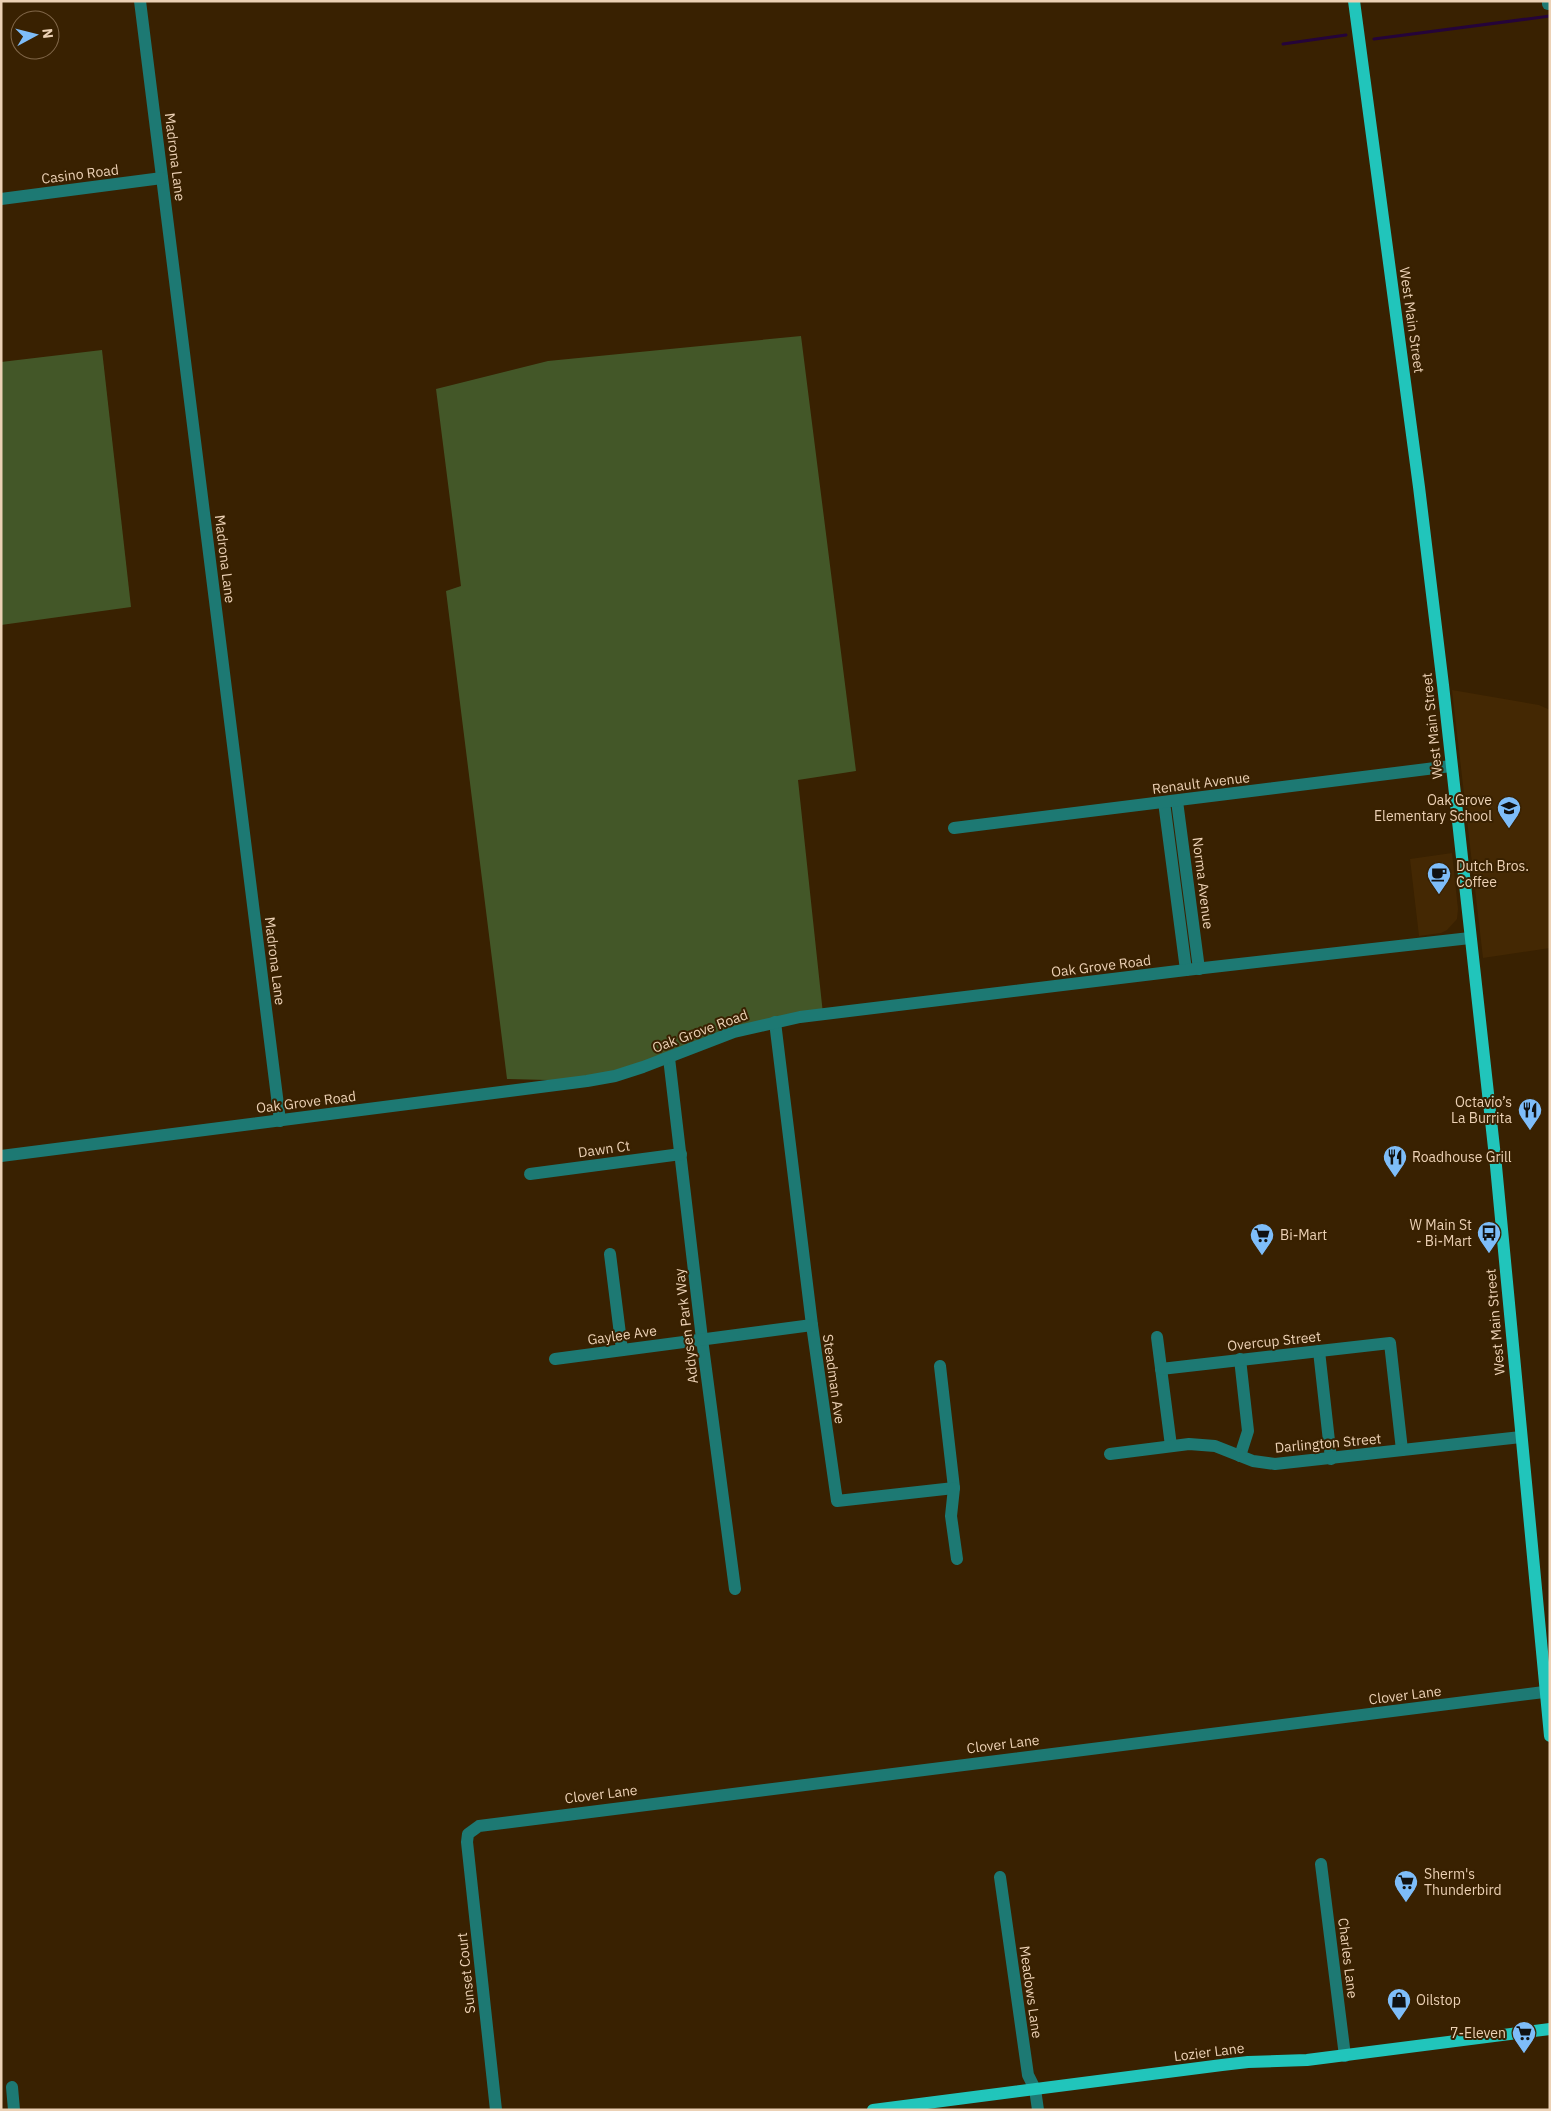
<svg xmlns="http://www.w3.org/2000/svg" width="1551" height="2111" font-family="'IBM Plex Sans',sans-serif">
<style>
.built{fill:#442803}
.green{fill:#435728}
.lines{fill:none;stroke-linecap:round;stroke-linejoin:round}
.stream{stroke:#25043a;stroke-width:3}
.minor{stroke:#1d7973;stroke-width:12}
.major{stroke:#21c5bb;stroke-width:12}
.labels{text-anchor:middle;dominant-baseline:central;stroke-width:4;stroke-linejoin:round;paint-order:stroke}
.street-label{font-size:14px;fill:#ecd1b5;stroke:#392101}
.poi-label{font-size:14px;fill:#ecd1b5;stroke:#392101;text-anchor:start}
</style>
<rect width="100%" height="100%" fill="#392101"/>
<g class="built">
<path d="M1452 690 1539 705 1550 710V948L1483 958Z"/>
<path d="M1452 853 1458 909 1457 919 1447 930 1441 933 1419 936 1410 859Z"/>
</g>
<g class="green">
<path d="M801 336 856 771 798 780 823 1014 755 1026 587 1081 507 1079 446 591 461 586 436 389 548 361Z"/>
<path d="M102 350 131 607 1 625V362Z"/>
</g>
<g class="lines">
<g class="stream">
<path d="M1374 39 1550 16"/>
<path d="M1283 44 1346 35"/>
</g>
<g class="minor">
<path d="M140 1 280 1121"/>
<path d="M1548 1V4"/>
<path d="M1 199 162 178"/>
<path d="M1177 801 1199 969"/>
<path d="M1164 802 1186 970"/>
<path d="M954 828 1451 766"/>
<path d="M775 1022 812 1325 837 1501 954 1488 940 1366"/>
<path d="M669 1058 702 1339 735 1589"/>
<path d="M1 1156 587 1081 615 1076 643 1067 734 1032 800 1017 1186 970 1470 938"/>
<path d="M530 1174 681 1154"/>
<path d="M610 1254 622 1350"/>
<path d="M1157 1337 1171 1446"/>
<path d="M1319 1351 1331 1459"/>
<path d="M555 1359 812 1325"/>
<path d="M1240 1359 1248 1431 1240 1456"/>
<path d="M1161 1369 1390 1343 1402 1450"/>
<path d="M1110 1454 1189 1444 1215 1446 1253 1461 1275 1464 1521 1437"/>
<path d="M954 1488 951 1516 957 1559"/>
<path d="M1321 1864 1345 2056"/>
<path d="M1000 1877 1028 2075 1035 2089 1038 2110"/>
<path d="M12 2087 14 2110"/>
<path d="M496 2110 467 1842 468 1834 479 1826 1544 1692"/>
</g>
<g class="major">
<path d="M1354 1 1419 487 1443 685 1496 1166 1550 1736"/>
<path d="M873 2110 1222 2065 1248 2062 1307 2060 1550 2029"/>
</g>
</g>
<defs>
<g id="school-pin" transform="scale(1.25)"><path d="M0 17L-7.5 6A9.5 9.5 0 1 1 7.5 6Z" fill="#7ebdf9" stroke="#392101"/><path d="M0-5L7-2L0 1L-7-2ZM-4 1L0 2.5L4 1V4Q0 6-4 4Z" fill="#111"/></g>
<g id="cafe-pin" transform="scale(1.25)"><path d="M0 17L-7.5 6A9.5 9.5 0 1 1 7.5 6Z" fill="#7ebdf9" stroke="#392101"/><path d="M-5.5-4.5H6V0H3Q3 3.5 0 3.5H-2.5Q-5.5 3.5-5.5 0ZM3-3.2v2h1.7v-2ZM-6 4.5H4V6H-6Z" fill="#111"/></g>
<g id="restaurant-pin" transform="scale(1.25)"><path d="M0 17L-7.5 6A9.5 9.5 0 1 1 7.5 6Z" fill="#7ebdf9" stroke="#392101"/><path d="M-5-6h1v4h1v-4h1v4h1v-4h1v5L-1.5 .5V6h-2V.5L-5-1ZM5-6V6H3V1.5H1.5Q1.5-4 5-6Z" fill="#111"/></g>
<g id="bus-pin" transform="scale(1.25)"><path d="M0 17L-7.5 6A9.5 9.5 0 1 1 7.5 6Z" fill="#7ebdf9" stroke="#392101"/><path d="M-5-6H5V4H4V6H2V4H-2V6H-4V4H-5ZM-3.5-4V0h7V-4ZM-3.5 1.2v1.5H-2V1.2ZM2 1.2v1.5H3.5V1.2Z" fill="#111"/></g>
<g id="supermarket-pin" transform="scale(1.25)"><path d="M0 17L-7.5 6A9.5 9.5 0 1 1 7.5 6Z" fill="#7ebdf9" stroke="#392101"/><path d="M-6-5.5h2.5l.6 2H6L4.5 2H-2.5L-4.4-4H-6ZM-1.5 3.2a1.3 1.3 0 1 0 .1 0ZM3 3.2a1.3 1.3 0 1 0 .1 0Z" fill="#111"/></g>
<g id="shop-pin" transform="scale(1.25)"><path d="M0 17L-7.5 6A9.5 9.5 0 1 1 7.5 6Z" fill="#7ebdf9" stroke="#392101"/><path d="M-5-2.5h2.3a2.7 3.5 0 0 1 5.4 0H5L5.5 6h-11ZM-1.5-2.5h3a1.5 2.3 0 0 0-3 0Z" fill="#111"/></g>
</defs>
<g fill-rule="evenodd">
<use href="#school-pin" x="1509" y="808"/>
<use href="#cafe-pin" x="1439" y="874"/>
<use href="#restaurant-pin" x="1530" y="1110"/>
<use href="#restaurant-pin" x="1395" y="1157"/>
<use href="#bus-pin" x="1489" y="1233"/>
<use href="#supermarket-pin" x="1262" y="1235"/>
<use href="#supermarket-pin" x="1406" y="1882"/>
<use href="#shop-pin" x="1399" y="2000"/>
<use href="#supermarket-pin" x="1524" y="2033"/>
</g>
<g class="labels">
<g class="street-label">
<text transform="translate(175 157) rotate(83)">Madrona Lane</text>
<text transform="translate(80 174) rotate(-7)">Casino Road</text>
<text transform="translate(1412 320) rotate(82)">West Main Street</text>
<text transform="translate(225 559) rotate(83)">Madrona Lane</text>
<text transform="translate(1432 726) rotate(-96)">West Main Street</text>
<text transform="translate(1201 783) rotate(-7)">Renault Avenue</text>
<text transform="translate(1203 883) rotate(83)">Norma Avenue</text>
<text transform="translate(275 961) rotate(83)">Madrona Lane</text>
<text transform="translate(1101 966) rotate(-7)">Oak Grove Road</text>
<text transform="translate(700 1031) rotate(-20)">Oak Grove Road</text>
<text transform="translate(306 1102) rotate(-7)">Oak Grove Road</text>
<text transform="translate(604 1149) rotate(-8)">Dawn Ct</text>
<text transform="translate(1495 1322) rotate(-95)">West Main Street</text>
<text transform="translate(686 1326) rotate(-97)">Addysen Park Way</text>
<text transform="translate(622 1335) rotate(-8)">Gaylee Ave</text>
<text transform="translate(1274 1341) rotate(-6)">Overcup Street</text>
<text transform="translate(834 1379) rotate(82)">Steadman Ave</text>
<text transform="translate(1328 1443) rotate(-5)">Darlington Street</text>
<text transform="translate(1405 1695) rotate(-7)">Clover Lane</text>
<text transform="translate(1003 1744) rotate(-7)">Clover Lane</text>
<text transform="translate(601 1794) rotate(-7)">Clover Lane</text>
<text transform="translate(1348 1958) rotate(83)">Charles Lane</text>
<text transform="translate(466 1973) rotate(-96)">Sunset Court</text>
<text transform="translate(1031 1992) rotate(82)">Meadows Lane</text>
<text transform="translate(1209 2052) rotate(-7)">Lozier Lane</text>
</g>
<g class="poi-label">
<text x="1492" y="800" text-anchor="end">Oak Grove<tspan x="1492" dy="16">Elementary School</tspan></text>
<text x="1456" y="866">Dutch Bros.<tspan x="1456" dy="16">Coffee</tspan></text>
<text x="1512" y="1102" text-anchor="end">Octavio’s<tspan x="1512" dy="16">La Burrita</tspan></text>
<text x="1412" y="1157">Roadhouse Grill</text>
<text x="1472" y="1225" text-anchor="end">W Main St<tspan x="1472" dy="16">- Bi-Mart</tspan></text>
<text x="1280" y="1235">Bi-Mart</text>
<text x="1424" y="1874">Sherm's<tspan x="1424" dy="16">Thunderbird</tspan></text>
<text x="1416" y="2000">Oilstop</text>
<text x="1506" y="2033" text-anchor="end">7-Eleven</text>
</g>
</g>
<rect width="1551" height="2111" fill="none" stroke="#ecd1b5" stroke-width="5"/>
<g transform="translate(35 35) rotate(83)"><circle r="24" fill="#392101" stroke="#816749"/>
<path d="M0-4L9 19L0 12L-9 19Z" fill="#7ebdf9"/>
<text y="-8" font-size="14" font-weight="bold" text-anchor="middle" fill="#ecd1b5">N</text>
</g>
</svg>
